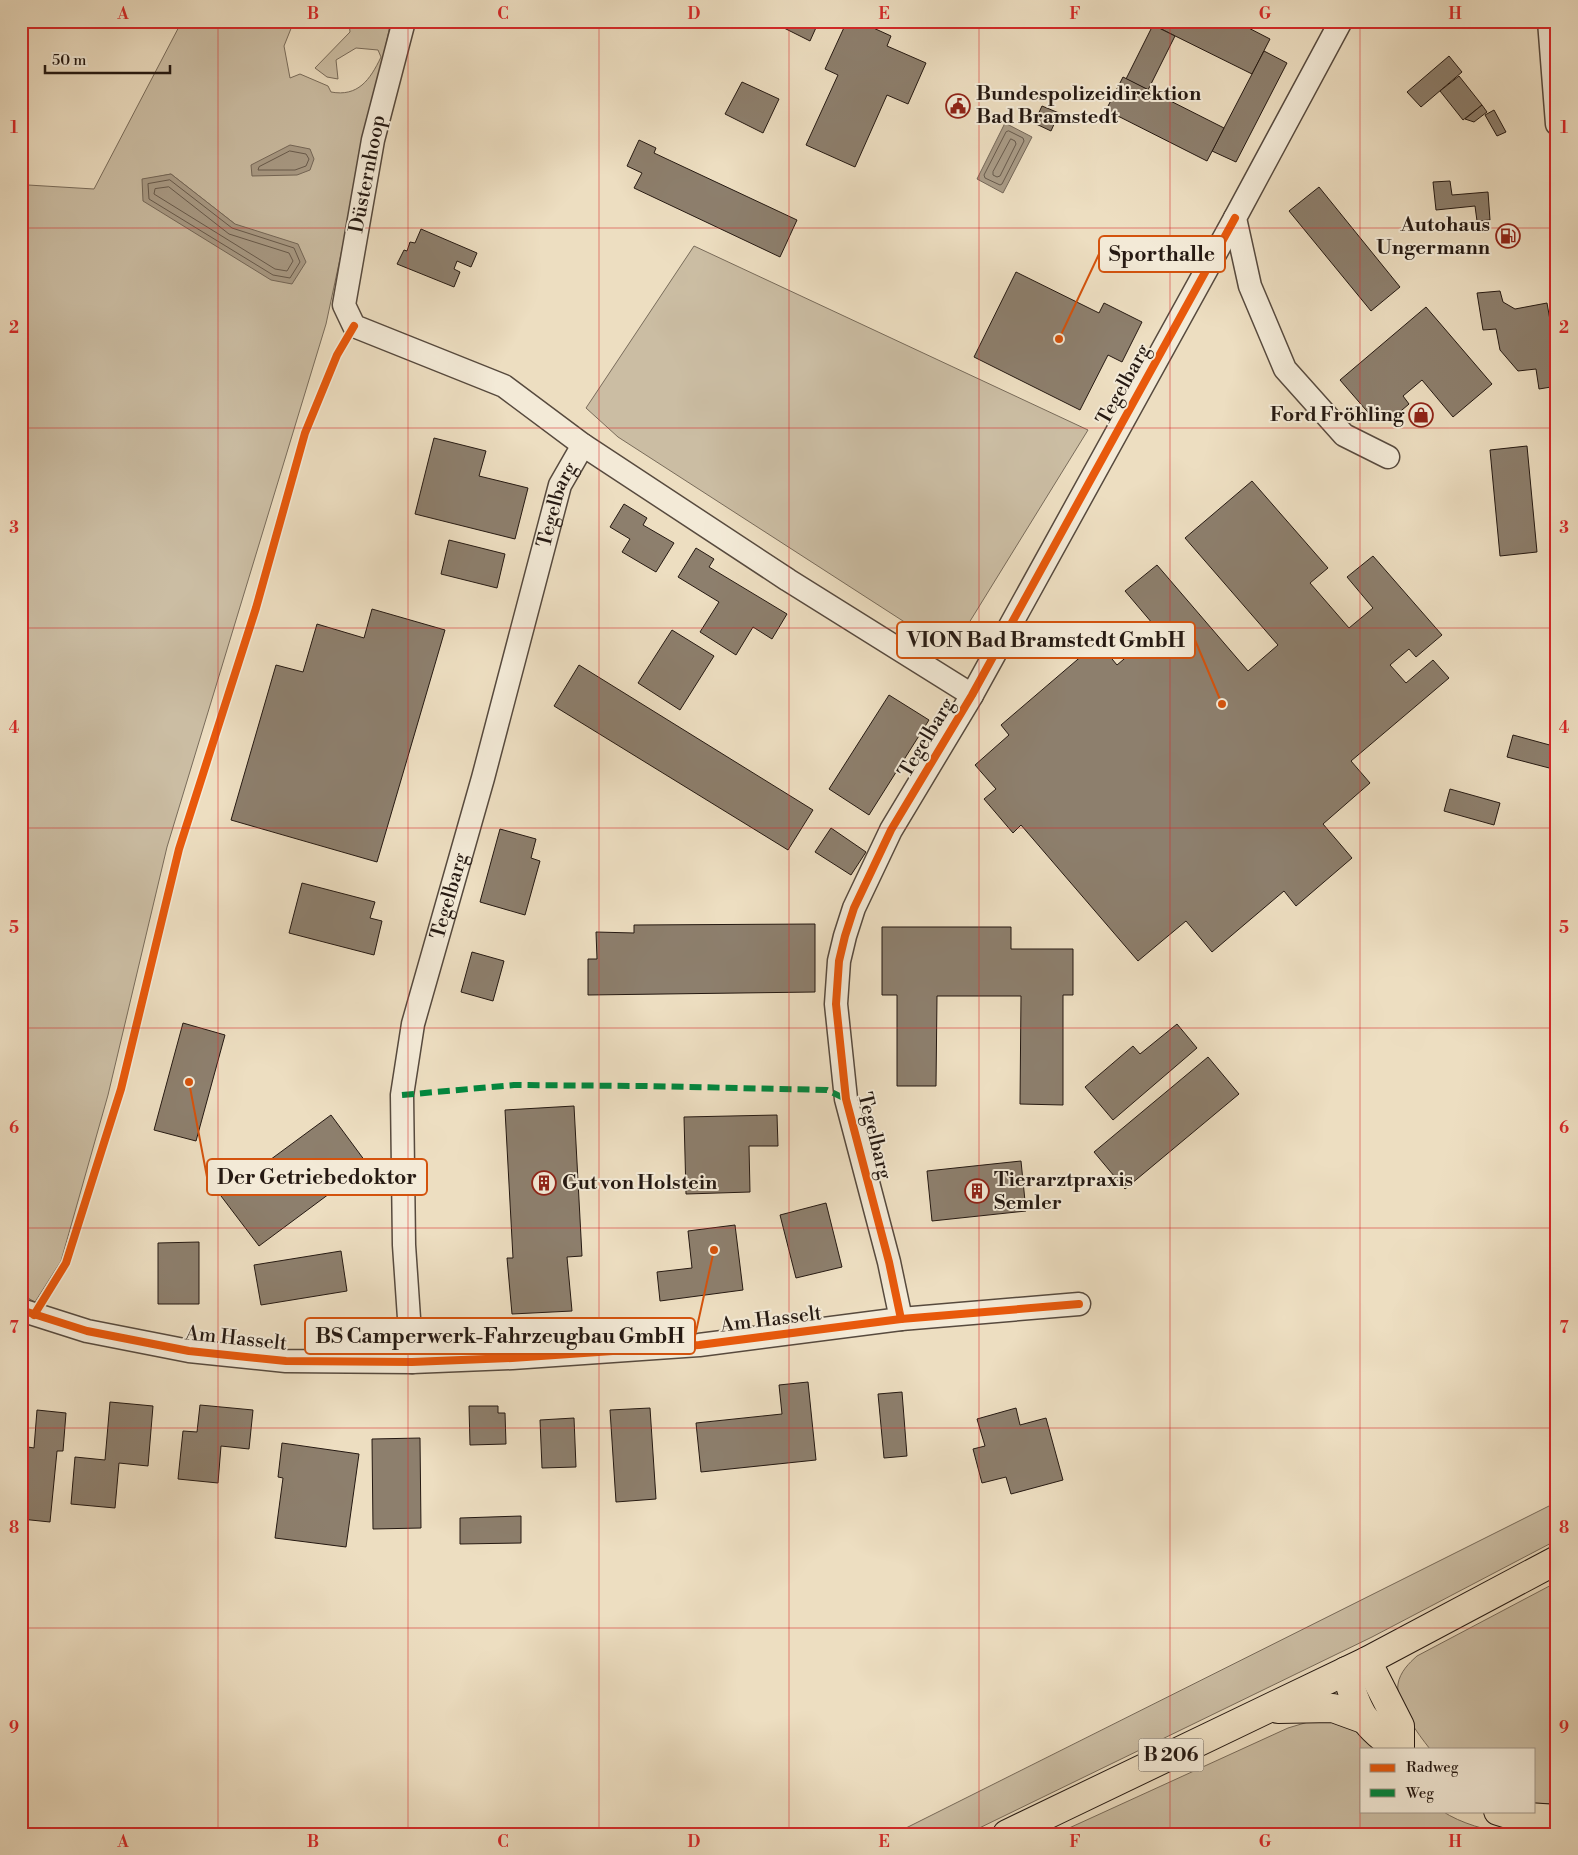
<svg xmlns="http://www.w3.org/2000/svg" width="1578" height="1855" font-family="'Libre Bodoni',serif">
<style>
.green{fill:#cbbda3;stroke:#786b5a;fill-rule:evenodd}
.water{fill:#a99b86;stroke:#746758}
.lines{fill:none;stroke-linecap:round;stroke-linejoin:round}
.shore{stroke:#675a4c;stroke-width:1}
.building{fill:#8d7f6d;stroke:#251912}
.minor-casing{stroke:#574a3e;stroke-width:25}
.major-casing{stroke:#251912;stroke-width:30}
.minor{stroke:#f3ead7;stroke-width:22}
.major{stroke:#eddec1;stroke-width:28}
.quiet{stroke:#00873e;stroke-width:6;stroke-dasharray:12 6;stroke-linecap:butt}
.cycleway-casing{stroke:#f3ead7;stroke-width:11}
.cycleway{stroke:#e8590c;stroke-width:8}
.grid{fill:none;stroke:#d62828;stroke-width:1;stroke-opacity:0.55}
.labels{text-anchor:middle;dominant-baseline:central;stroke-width:4;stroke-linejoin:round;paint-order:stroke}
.shield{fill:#f3ead7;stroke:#63584d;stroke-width:1}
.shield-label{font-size:19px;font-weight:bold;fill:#251912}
.poi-label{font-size:20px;font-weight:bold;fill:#251912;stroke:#f3ead7;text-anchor:start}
.street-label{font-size:20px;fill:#251912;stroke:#f3ead7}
.leader{fill:none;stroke:#d4530d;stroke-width:2}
.callout-dot{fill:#d4530d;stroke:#f3ead7;stroke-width:2}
.callout{fill:#f3ead7;stroke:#d4530d;stroke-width:2}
.callout-label{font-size:21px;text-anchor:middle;font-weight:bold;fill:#251912}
.neatline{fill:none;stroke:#d62828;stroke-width:2}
.grid-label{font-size:16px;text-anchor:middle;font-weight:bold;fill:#d62828}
</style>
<rect width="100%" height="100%" fill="#eddec1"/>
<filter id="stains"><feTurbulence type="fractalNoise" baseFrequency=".004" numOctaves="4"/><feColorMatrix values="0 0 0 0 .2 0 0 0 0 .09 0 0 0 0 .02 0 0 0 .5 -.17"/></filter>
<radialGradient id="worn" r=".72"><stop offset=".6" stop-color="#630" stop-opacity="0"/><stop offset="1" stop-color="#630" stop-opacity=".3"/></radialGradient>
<g class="green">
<path d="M182 21H294L284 46 290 78 300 74 328 86 331 92C358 97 370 80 381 57L378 50 356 48 336 60 338 79 327 77 315 68 350 32 349 21H391L326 324 167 847 108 1095 61 1261 35 1302 21 1294V182L28 185 94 189ZM171 174 235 224 142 180Z"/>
<path d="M694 246 1088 430 951 652 618 437 586 408Z"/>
<path d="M1557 1502V1540L1372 1637 967 1834H894Z"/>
<path d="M1557 1582V1804L1534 1803V1749H1430C1418 1734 1395 1703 1398 1684 1400 1672 1409 1663 1417 1656Z"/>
<path d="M1324 1720C1352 1726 1355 1729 1375 1749H1362V1811H1442C1462 1824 1486 1830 1509 1834H1056L1288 1728 1308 1722Z"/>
</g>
<g class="water">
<path d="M1005 123 1032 137 1003 193 977 179Z"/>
<path d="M290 145 310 149 314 159 310 170 297 175 252 176 251 165Z"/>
<path d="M171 174 235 224 298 244 306 262 292 284 271 280 143 201 142 179Z"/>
</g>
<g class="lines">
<g class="shore">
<path d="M1009 131 1023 138 1024 141 1002 184 1000 185 985 178 984 175 1006 132Z"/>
<path d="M1011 139 1015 141 1016 144 1000 176 997 177 993 175V172Z"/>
<path d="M290 151 306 154 309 159 306 166 295 170H258L259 167Z"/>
<path d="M170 180 232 228 294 248 300 262 290 278 273 275 149 199 148 184Z"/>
<path d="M169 187 229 234 289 253 293 261 287 271 275 269 154 194 155 189Z"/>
</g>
</g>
<g class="building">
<path d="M770 21H819L810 41Z"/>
<path d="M847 21H858L891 36 887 46 926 63 908 104 887 95 855 167 806 145 838 75 825 69Z"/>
<path d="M1149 21H1235L1270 39 1252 74 1149 23Z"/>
<path d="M1153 25 1175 36 1148 90 1126 79Z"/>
<path d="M1264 51 1287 63 1236 162 1212 151Z"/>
<path d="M1449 56 1462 72 1421 107 1407 92Z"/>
<path d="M1459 76 1482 105 1463 120 1440 91Z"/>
<path d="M1123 77 1224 128 1207 161 1106 110Z"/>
<path d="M742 82 779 99 763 133 725 114Z"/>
<path d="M1482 105 1487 112 1474 122 1465 119Z"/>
<path d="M1042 106 1059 113 1051 131 1034 123Z"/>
<path d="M1494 110 1506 132 1497 136 1485 115Z"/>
<path d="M639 140 656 148 654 153 797 220 780 257 634 188 642 173 627 166Z"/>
<path d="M1450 181 1452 195 1488 192 1490 220 1477 221 1475 206 1436 210 1433 182Z"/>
<path d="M1319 187 1400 287 1371 311 1289 211Z"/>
<path d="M421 229 477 253 471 267 457 261 454 269 460 272 454 287 397 264 404 250 407 251 410 242 415 243Z"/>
<path d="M1016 272 1099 313 1104 303 1142 322 1122 362 1108 355 1080 410 974 357Z"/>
<path d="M1500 291 1503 302 1515 309 1547 303 1557 360V386L1539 389 1536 369 1518 371 1500 350 1496 329 1483 330 1477 293Z"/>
<path d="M1426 307 1492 384 1453 417 1422 380 1403 396 1409 404 1395 416 1391 412 1384 418 1378 411 1372 417 1340 380Z"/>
<path d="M434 438 486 451 479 476 528 488 515 539 415 514Z"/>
<path d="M1527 446 1537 552 1500 556 1490 450Z"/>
<path d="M1252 481 1328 568 1310 583 1349 628 1373 608 1347 577 1373 556 1442 635 1416 657 1409 649 1390 665 1406 683 1433 660 1449 678 1351 761 1370 783 1323 824 1352 858 1296 906 1284 891 1212 952 1186 921 1138 961 1021 825 1013 833 984 799 996 789 975 765 1009 735 1001 725 1098 642 1117 665 1158 630 1125 591 1157 565 1248 671 1278 645 1185 538Z"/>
<path d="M624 504 647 518 643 525 674 543 656 572 622 552 630 539 610 527Z"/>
<path d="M449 540 505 554 497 588 441 574Z"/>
<path d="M696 548 714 559 709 567 787 614 772 639 753 627 736 655 700 632 719 602 678 577Z"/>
<path d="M372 609 445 630 377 862 231 820 276 665 303 672 317 624 364 638Z"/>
<path d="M672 630 714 656 680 710 638 683Z"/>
<path d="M579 665 813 810 788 850 554 706Z"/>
<path d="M889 695 929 720 869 815 829 789Z"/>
<path d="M1513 735 1557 747V770L1507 757Z"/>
<path d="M1450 789 1500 803 1494 825 1444 811Z"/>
<path d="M831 828 866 852 851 875 815 852Z"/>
<path d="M500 829 536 839 531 858 540 861 525 915 480 902Z"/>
<path d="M302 883 375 902 370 918 382 921 374 955 289 933Z"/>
<path d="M815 924V992L588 995V959H597L596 932 634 933V925Z"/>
<path d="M882 927H1011V949H1073V995H1063V1105L1020 1104 1021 996H937L936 1086H897V995H882Z"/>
<path d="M472 952 504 961 493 1001 461 992Z"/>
<path d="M183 1023 225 1035 196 1141 154 1130Z"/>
<path d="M1177 1024 1197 1048 1113 1120 1085 1087 1133 1046 1140 1054Z"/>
<path d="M1208 1057 1239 1094 1125 1189 1094 1152Z"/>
<path d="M574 1106 582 1256 567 1257 572 1311 512 1314 507 1258H513L505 1110Z"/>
<path d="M331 1115 368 1165 259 1246 221 1196Z"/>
<path d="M777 1115 778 1146H749L750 1192 686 1194 684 1117Z"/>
<path d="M1021 1161 1026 1211 932 1221 927 1171Z"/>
<path d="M826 1203 842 1267 796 1278 780 1215Z"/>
<path d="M735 1225 743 1290 660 1301 657 1272 692 1268 688 1231Z"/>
<path d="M199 1242V1304H158V1243Z"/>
<path d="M341 1251 347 1291 261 1305 254 1265Z"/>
<path d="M808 1382 816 1460 701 1472 696 1423 782 1414 779 1385Z"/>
<path d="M902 1392 907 1456 884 1458 878 1394Z"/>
<path d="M110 1402 153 1406 148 1466 119 1463 115 1508 71 1504 75 1457 105 1460Z"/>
<path d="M200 1405 253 1410 249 1449 221 1446 218 1483 178 1479 183 1431 197 1432Z"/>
<path d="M469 1406H498V1413H505L506 1444 470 1445Z"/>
<path d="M650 1408 656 1499 616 1502 610 1410Z"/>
<path d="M1016 1408 1020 1425 1046 1418 1063 1480 1011 1494 1006 1477 982 1483 973 1449 985 1446 977 1419Z"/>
<path d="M37 1410 66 1413 63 1451H57L50 1522 21 1519V1474H26L28 1447 34 1448Z"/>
<path d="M574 1418 576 1467 542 1468 540 1420Z"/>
<path d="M420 1438 421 1528 373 1529 372 1439Z"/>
<path d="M282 1443 359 1454 346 1547 275 1538 283 1478 278 1477Z"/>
<path d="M521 1516V1543L460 1544V1518Z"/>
</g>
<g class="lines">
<g class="minor-casing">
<g id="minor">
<path d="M404 21 373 140 344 305 354 326 504 386 583 445 788 580 972 695"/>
<path d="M1341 21 1235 218 1250 286 1285 369 1344 435 1388 457"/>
<path d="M1549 21 1557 124"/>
<path d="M21 1310 87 1331 189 1351 286 1361 412 1362 512 1358 699 1345 901 1319 1079 1304"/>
<path d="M901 1319 889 1262 846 1099 836 1004 839 961 845 936 854 908 891 830 972 695 1235 218"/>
<path id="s1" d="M412 1362 404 1245 402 1095 413 1024 483 778 560 485 583 445"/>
</g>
</g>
<g class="major-casing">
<g id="major">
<path d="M1367 1661 1400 1726V1749"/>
<path d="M1346 1671C1356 1710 1365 1729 1400 1749"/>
<path d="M1278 1709 1333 1708 1366 1720"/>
<path d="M1498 1811 1514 1816 1557 1819"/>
<path d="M1007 1834 1367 1661 1557 1560"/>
</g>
</g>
<use href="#minor" class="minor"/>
<use href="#major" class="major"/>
<path class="quiet" d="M402 1095 514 1085 646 1086 827 1090 846 1099"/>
<g class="cycleway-casing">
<g id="cycleway">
<path d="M21 1310 87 1331 189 1351 286 1361 412 1362 512 1358 699 1345 901 1319 1079 1304"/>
<path d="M34 1315 66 1263 121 1089 179 849 256 608 305 433 337 355 354 326"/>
<path d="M901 1319 889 1262 846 1099 836 1004 839 961 845 936 854 908 891 830 972 695 1235 218"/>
</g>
</g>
<use href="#cycleway" class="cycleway"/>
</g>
<path class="grid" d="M218 21V1834M408 21V1834M599 21V1834M789 21V1834M979 21V1834M1170 21V1834M1360 21V1834M21 228H1557M21 428H1557M21 628H1557M21 828H1557M21 1028H1557M21 1228H1557M21 1428H1557M21 1628H1557"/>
<defs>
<g id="civic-ring" transform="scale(1.25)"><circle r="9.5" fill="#f3ead7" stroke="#8f2418" stroke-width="1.5"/><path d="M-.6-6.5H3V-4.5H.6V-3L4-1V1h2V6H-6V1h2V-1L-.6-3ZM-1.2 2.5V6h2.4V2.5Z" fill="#8f2418"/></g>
<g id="fuel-ring" transform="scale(1.25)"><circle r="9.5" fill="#f3ead7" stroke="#8f2418" stroke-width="1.5"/><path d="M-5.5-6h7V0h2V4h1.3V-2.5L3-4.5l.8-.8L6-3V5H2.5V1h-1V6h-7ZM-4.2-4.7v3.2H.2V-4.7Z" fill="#8f2418"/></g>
<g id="shop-ring" transform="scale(1.25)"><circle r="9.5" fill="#f3ead7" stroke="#8f2418" stroke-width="1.5"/><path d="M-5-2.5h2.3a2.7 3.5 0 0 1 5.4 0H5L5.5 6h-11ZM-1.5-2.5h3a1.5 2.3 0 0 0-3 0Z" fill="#8f2418"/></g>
<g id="building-ring" transform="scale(1.25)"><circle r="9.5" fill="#f3ead7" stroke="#8f2418" stroke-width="1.5"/><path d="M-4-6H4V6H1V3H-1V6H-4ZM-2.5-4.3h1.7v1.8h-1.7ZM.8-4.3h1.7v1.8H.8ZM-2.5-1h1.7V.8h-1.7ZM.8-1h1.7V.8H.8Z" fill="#8f2418"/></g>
</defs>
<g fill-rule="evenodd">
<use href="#civic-ring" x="958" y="106"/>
<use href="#fuel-ring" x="1508" y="236"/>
<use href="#shop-ring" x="1421" y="415"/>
<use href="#building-ring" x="544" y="1183"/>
<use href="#building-ring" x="977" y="1191"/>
</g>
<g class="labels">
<rect class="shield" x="1138.5" y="1738.5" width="65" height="33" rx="4"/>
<g class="shield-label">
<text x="1171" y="1755">B 206</text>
</g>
<g class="poi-label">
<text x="976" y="94">Bundespolizeidirektion<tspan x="976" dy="23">Bad Bramstedt</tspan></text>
<text x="1490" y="225" text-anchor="end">Autohaus<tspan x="1490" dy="23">Ungermann</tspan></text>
<text x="1404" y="415" text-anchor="end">Ford Fröhling</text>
<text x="994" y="1180">Tierarztpraxis<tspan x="994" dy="23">Semler</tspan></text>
<text x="562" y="1183">Gut von Holstein</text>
</g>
<g class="street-label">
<text transform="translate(368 174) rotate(-79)">Düsternhoop</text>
<text transform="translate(1124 385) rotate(-61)">Tegelbarg</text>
<text stroke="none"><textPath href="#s1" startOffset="878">Tegelbarg</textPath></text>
<text transform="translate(927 738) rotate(-59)">Tegelbarg</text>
<text stroke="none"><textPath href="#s1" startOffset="472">Tegelbarg</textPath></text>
<text transform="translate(874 1136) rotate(76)">Tegelbarg</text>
<text transform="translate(771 1320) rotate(-7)">Am Hasselt</text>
<text transform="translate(236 1339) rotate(6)">Am Hasselt</text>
</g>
</g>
<path class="leader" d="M1059 339L1099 254M1222 704L1195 640M189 1082L207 1177M714 1250L695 1336"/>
<g class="callout-dot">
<circle cx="1059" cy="339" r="5"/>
<circle cx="1222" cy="704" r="5"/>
<circle cx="189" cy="1082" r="5"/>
<circle cx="714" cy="1250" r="5"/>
</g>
<g class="callout">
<rect x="1099" y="236" width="126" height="36" rx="5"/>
<rect x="897" y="622" width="298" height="36" rx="5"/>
<rect x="207" y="1159" width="220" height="36" rx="5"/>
<rect x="305" y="1318" width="390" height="36" rx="5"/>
</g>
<g class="callout-label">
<text x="1162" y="261">Sporthalle</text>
<text x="1046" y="647">VION Bad Bramstedt GmbH</text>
<text x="317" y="1184">Der Getriebedoktor</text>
<text x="500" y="1343">BS Camperwerk-Fahrzeugbau GmbH</text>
</g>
<rect width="1578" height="1855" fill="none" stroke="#eddec1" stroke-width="55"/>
<rect x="1360" y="1748" width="175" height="65" fill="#f3ead7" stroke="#a19688"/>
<rect x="1370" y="1764" width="25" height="8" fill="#e8590c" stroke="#a19688"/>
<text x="1406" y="1772" font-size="15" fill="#251912">Radweg</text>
<rect x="1370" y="1789" width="25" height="8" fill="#00873e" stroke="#a19688"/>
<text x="1406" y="1798" font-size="15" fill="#251912">Weg</text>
<path d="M45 65v8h125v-8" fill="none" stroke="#251912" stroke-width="2.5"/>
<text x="52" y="65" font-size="15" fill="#251912" stroke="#f3ead7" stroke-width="4" paint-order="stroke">50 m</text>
<rect x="28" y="28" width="1522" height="1800" class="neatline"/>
<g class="grid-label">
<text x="123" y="19">A</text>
<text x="313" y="19">B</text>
<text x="503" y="19">C</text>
<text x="694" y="19">D</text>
<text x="884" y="19">E</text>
<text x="1075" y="19">F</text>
<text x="1265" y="19">G</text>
<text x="1455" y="19">H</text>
<text x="14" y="133">1</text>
<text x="1564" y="133">1</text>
<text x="14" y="333">2</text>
<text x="1564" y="333">2</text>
<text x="14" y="533">3</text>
<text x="1564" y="533">3</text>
<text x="14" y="733">4</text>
<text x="1564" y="733">4</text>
<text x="14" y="933">5</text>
<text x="1564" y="933">5</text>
<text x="14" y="1133">6</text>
<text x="1564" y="1133">6</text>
<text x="14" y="1333">7</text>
<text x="1564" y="1333">7</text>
<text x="14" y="1533">8</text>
<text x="1564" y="1533">8</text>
<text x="14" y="1733">9</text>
<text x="1564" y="1733">9</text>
<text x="123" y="1847">A</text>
<text x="313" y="1847">B</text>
<text x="503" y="1847">C</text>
<text x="694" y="1847">D</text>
<text x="884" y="1847">E</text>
<text x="1075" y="1847">F</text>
<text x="1265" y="1847">G</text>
<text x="1455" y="1847">H</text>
</g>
<rect width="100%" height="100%" filter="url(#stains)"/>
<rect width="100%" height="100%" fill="url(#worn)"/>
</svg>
